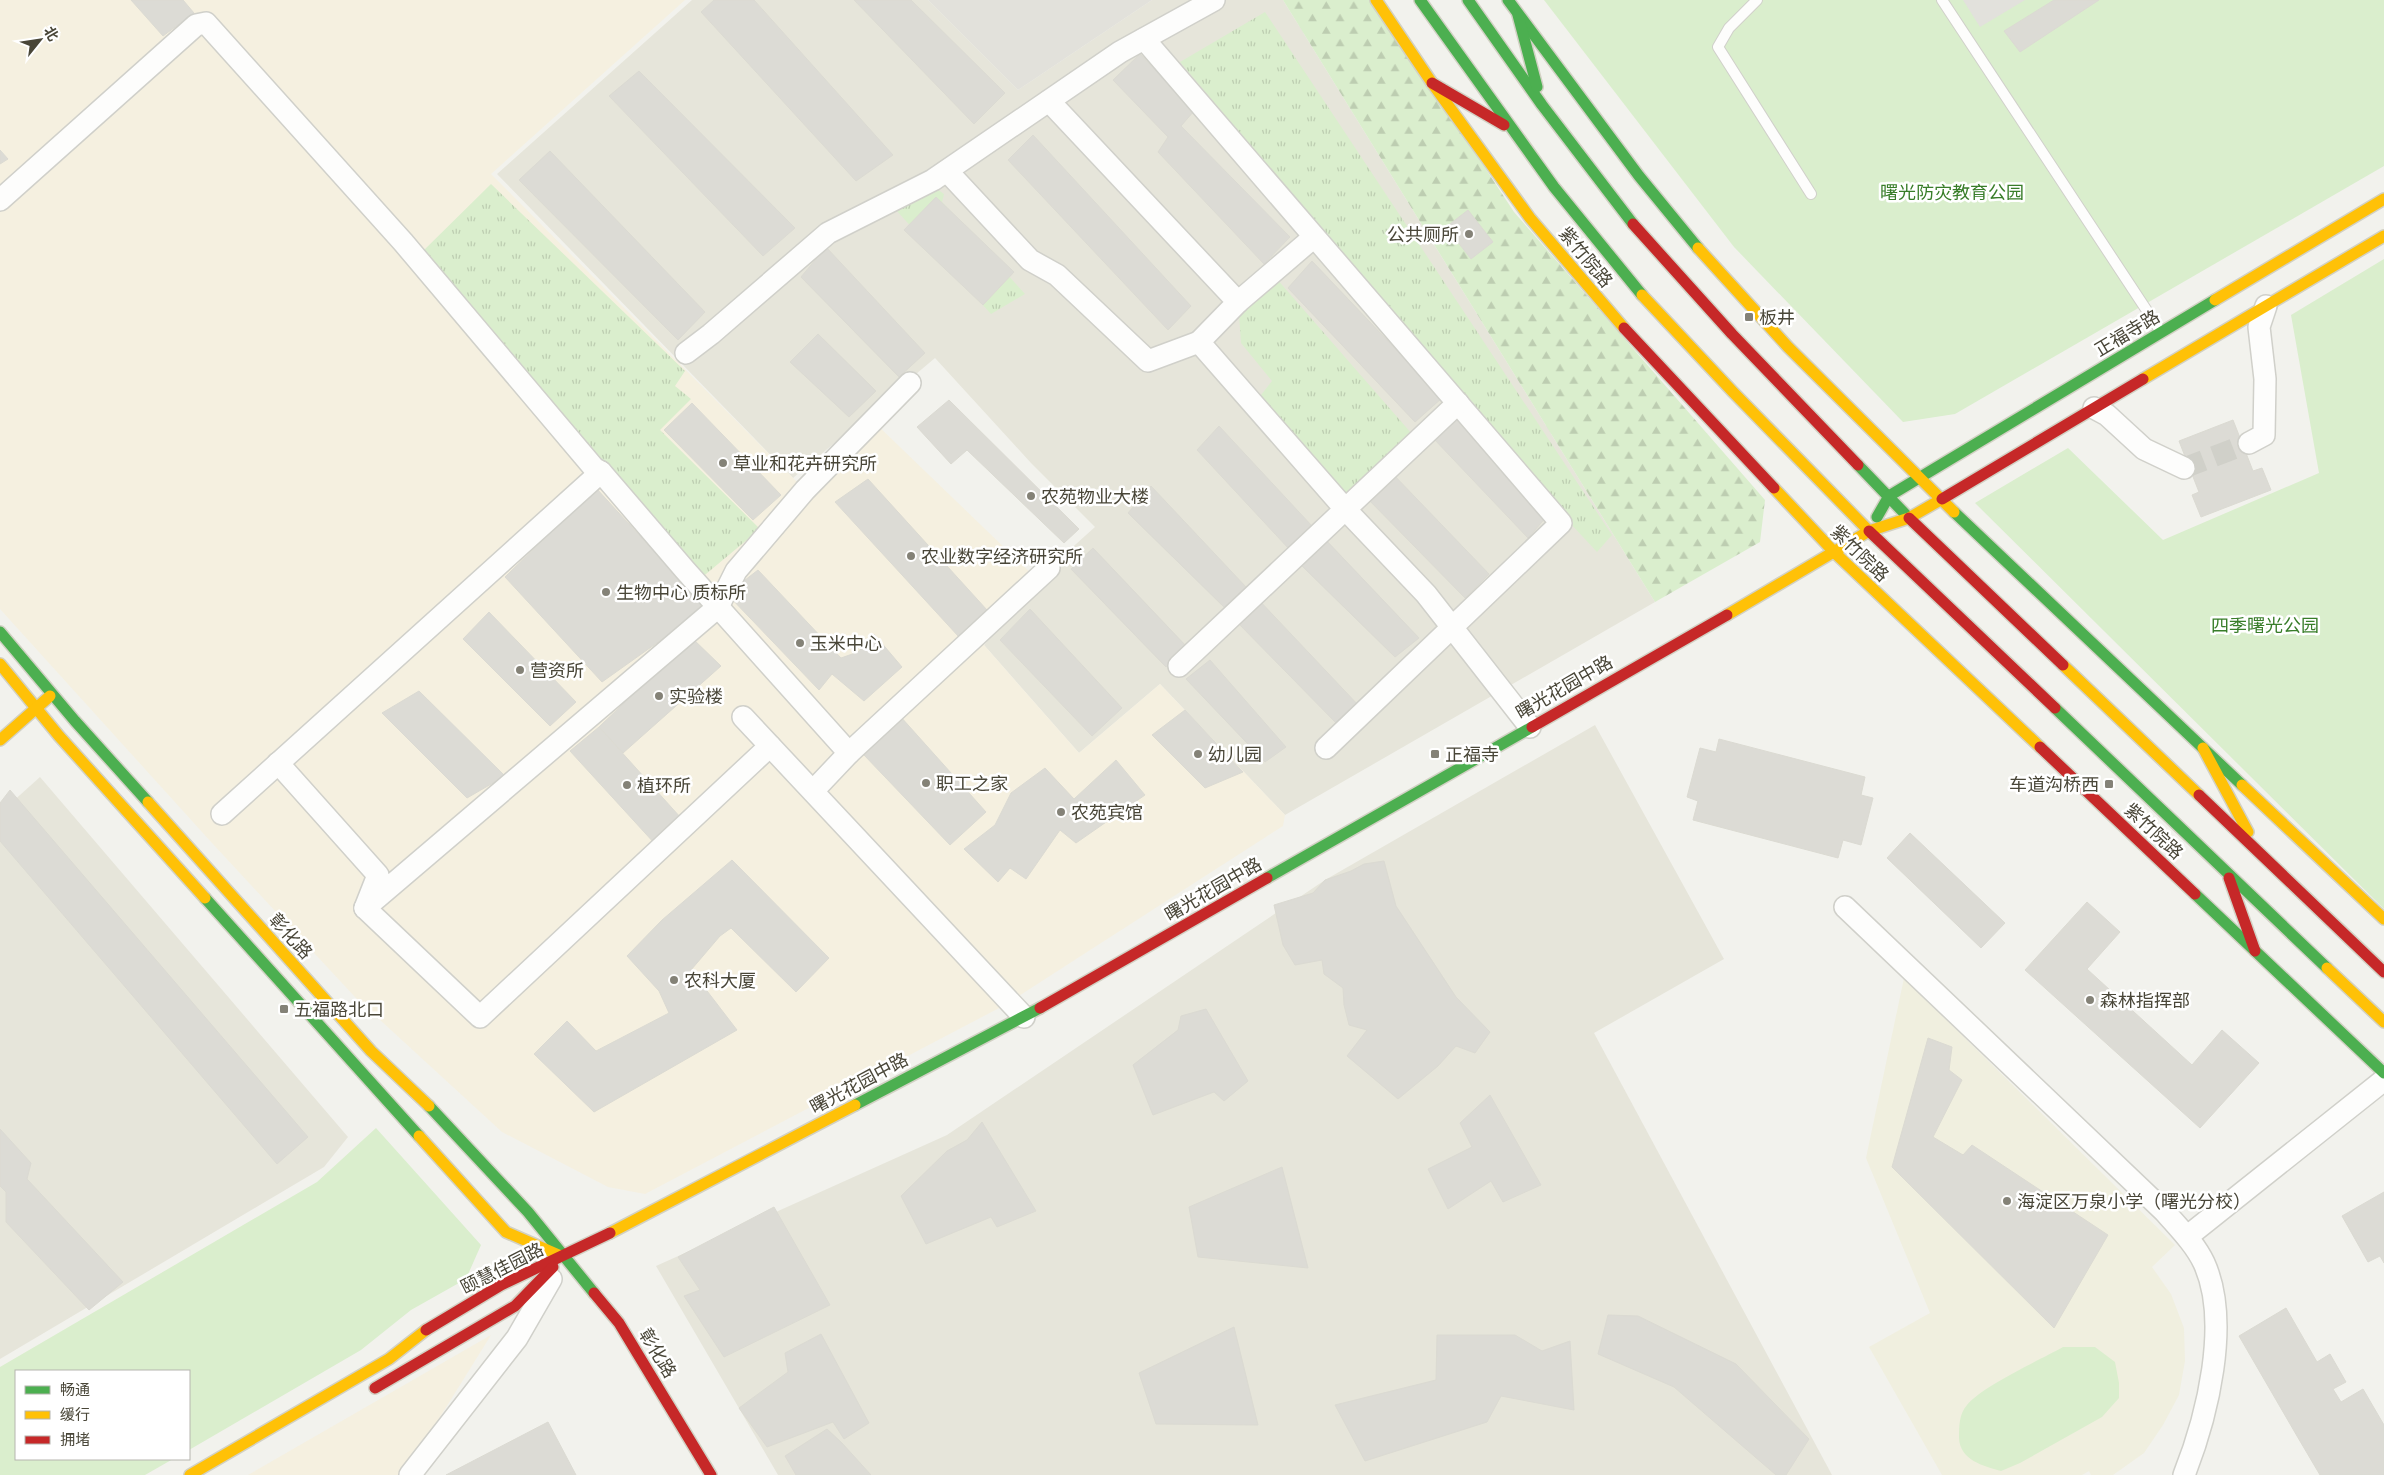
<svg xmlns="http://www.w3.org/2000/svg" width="2384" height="1475" font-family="'IBM Plex Sans','Noto Sans SC',sans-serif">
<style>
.residential{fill:#e6e5da}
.commercial{fill:#f5f0e0}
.industrial{fill:#e2e1db}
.education{fill:#f0efdf}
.grass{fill:url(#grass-tufts)}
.forest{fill:url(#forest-firs)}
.green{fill:#daeecd}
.parking{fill:#e2e1dc}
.building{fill:#dcdbd5;stroke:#dbdad2}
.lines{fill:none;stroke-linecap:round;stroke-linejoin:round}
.street-tunnel{stroke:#d0d0c9;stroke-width:21;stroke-dasharray:21 11;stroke-linecap:butt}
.lane-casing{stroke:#d0d0ca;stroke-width:12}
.street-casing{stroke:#d0d0ca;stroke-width:24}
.fast-casing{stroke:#d2d1c4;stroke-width:14}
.slow-casing{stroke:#d2d1c4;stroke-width:14}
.jam-casing{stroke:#d2d1c4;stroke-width:14}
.lane{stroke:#fdfdfc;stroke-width:10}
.street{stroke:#fdfdfc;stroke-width:21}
.fast{stroke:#4caf50;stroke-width:11}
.slow{stroke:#ffc107;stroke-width:11}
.jam{stroke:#c62828;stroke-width:11}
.poi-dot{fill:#848277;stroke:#fff;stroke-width:2}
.labels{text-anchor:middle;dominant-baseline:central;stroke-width:5;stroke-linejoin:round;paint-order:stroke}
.park-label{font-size:18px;fill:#387d29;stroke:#fff}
.poi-label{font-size:18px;fill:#494638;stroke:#fff;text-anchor:start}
.street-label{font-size:18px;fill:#494638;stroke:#fff}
</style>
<defs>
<pattern id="grass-tufts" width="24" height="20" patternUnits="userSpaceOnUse" patternTransform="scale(1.25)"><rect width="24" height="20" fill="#daeecd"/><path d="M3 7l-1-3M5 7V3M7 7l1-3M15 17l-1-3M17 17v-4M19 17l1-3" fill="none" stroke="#bdcdb1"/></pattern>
<pattern id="forest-firs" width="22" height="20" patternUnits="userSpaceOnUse" patternTransform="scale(1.25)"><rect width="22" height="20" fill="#daeecd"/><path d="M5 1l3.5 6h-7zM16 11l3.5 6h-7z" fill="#bdcdb1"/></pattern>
</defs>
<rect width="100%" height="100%" fill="#f2f2ed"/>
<g class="residential">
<path d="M692 0H928L1018 90 1152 0H1283L1655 602 1285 815 1160 684 1079 753 984 645 1037 579 1095 527 1031 463 935 358 793 478 497 174Z"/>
<path d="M1595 725 1724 959 1594 1033 1832 1475H778L656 1266 947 1135 1325 880Z"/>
<path d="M40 777 348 1137 324 1167 0 1359V813Z"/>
</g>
<g class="commercial">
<path d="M0 0H685L491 174 805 490 873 421 1037 579 984 645 1079 753 1160 684 1285 815 1283 826 1003 1006 645 1194 608 1187 502 1132 355 997 212 843 0 609Z"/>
<path d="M491 1335 404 1475H248Z"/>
</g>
<path class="industrial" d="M928 0H1152L1018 90Z"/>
<path class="education" d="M1904 978 2175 1245 2152 1267 2171 1294 2184 1328 2185 1361 2179 1395 2163 1425 2144 1453 2113 1475H2091L2089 1471 2082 1475H1942L1869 1347 1930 1313 1866 1158Z"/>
<g class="grass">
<path d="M1265 12 1612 535 1597 552 1542 493 1180 62Z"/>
<path d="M491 184 685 371 675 386 691 399 660 430 760 529 700 579 421 253Z"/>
<path d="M930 184 944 194 942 202 1025 294 991 314 895 209Z"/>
<path d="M1276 278 1412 434 1346 498 1257 400 1272 381 1241 343 1239 314Z"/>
</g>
<path class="forest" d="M1283 0H1375L1514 212 1765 500 1760 542 1655 602Z"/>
<g class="green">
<path d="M1544 0H2384V166L1955 414 1903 422 1734 247Z"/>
<path d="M2384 259V909L1975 503 2068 448 2163 540 2319 473 2291 315Z"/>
<path d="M376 1128 481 1245 466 1279 411 1310 361 1350 189 1450V1371H16V1459H173L145 1475H0V1367L317 1182Z"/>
<path d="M2063 1347H2095L2115 1362 2119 1383V1398L2102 1417 2020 1463 2001 1471C1983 1466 1960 1460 1959 1438 1959 1426 1959 1414 1967 1405 1982 1386 2040 1360 2063 1347Z"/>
</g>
<path class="parking" d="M1963 0H2025L1980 27Z"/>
<g class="building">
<path d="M131 0H183L194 13 163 36Z"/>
<path d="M714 0H754L893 155 856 181 701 12Z"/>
<path d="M854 0H911L1005 93 974 124Z"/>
<path d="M2054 0H2099L2020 52 2004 31Z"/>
<path d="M1140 54 1194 111 1181 126 1290 237 1264 264 1158 152 1168 137 1113 80Z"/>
<path d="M639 71 795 228 763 256 609 96Z"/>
<path d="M1033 135 1191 306 1168 330 1008 160Z"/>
<path d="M0 150 8 159 0 164Z"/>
<path d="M550 151 705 312 678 340 519 180Z"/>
<path d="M936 197 1014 272 983 305 904 230Z"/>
<path d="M1468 210 1493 242 1471 259 1446 227Z"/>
<path d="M826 247 925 353 899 377 801 277Z"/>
<path d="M1312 261 1442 398 1415 422 1288 288Z"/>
<path d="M818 334 876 391 849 417 790 362Z"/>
<path d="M949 400 1079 529 1064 543 967 450 951 464 917 427Z"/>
<path d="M692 403 781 495 753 520 664 430Z"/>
<path d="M1454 414 1548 515 1528 538 1433 438Z"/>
<path d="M2233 420 2253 471 2262 468 2271 490 2201 517 2192 495 2199 492 2179 441Z"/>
<path d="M1219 426 1312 526 1289 549 1197 450Z"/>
<path d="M1391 472 1489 574 1465 598 1367 498Z"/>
<path d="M868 479 987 610 959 637 835 502Z"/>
<path d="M1151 486 1246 587 1226 609 1128 513Z"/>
<path d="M596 488 706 608 602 682 505 577Z"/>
<path d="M1324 538 1419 638 1395 657 1301 565Z"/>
<path d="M1093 548 1187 647 1166 667 1071 569Z"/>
<path d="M758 570 841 658 858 652 874 634 902 667 864 701 832 674 819 690 727 594Z"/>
<path d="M1257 598 1360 707 1339 726 1236 621Z"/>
<path d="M1030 609 1122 708 1092 736 1000 640Z"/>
<path d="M489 612 576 702 550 726 463 639Z"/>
<path d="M692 638 721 666 623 753 599 727Z"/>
<path d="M1210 660 1286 747 1265 762 1186 679Z"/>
<path d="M419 691 505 776 467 798 382 713Z"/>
<path d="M1185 710 1243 772 1205 788 1152 735Z"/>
<path d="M900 716 986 812 950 845 864 755Z"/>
<path d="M599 727 681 818 656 845 570 751Z"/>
<path d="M1719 739 1865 777 1861 795 1873 798 1861 845 1843 840 1838 858 1693 820 1698 801 1687 797 1700 748 1716 752Z"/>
<path d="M1116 760 1145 795 1076 843 1060 830 1026 879 1010 868 998 882 964 849 995 825 1011 793 1045 768 1074 799Z"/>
<path d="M10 790 308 1137 277 1164 0 841V803Z"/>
<path d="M1910 833 2005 923 1981 948 1887 858Z"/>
<path d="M732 860 829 958 796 992 731 928 720 936 691 970 737 1030 594 1112 534 1054 567 1021 596 1051 669 1013 659 991 627 956 662 920Z"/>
<path d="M1384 861 1396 906 1456 997 1490 1032 1475 1053 1456 1046 1438 1066 1398 1099 1347 1056 1367 1030 1349 1025 1344 1005 1343 988 1324 974 1322 960 1295 965 1283 945 1274 905 1313 893 1325 880 1351 871 1364 864Z"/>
<path d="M2087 902 2120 932 2087 969 2192 1065 2222 1030 2259 1063 2200 1128 2025 970Z"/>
<path d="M1206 1009 1248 1081 1224 1101 1214 1092 1153 1115 1133 1065 1178 1030 1181 1016Z"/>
<path d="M1928 1038 1952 1047 1949 1070 1962 1080 1933 1137 1963 1155 1972 1145 2108 1235 2054 1328 1892 1167Z"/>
<path d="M1490 1095 1541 1185 1503 1202 1491 1181 1448 1209 1428 1169 1472 1147 1460 1123Z"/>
<path d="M982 1122 1036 1211 997 1227 991 1217 926 1244 901 1196 947 1151 967 1140Z"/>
<path d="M0 1129 31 1163 27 1179 123 1282 89 1310 6 1222V1192L0 1186Z"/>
<path d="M1282 1167 1308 1268 1198 1257 1189 1207Z"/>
<path d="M2384 1192V1263L2380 1256 2368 1262 2342 1216Z"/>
<path d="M774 1207 830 1305 724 1357 684 1296 700 1290 678 1257Z"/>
<path d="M2286 1308 2317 1362 2330 1354 2346 1382 2333 1389 2341 1402 2363 1389 2384 1425V1475H2320L2297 1436 2239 1336Z"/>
<path d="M1608 1315 1638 1316 1736 1364 1809 1439 1786 1475H1776L1674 1387 1598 1354Z"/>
<path d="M1234 1327 1258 1425 1156 1424 1139 1373Z"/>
<path d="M821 1334 869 1423 844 1439 833 1422 767 1447 739 1408 788 1372 785 1353Z"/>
<path d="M1437 1335H1515L1542 1351 1570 1341 1574 1410 1501 1396 1487 1422 1365 1461 1335 1405 1436 1380Z"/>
<path d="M548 1422 576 1475H446Z"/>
<path d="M827 1429 842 1443 871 1475H796L785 1456Z"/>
</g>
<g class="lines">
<path class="street-tunnel" d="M2184 468 2249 443"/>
<g class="lane-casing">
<g id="lane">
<path d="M1757 0 1729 28 1718 47 1811 194"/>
<path d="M1942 0 2161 332"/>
</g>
</g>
<g class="street-casing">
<g id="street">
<path d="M1144 39 1561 523 1326 748"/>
<path d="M1049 101 1238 302 1199 342 1346 510 1426 594 1530 727"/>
<path d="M947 171 1030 260 1057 275 1148 361 1199 342"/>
<path d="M0 200 196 25 206 23 403 242 594 468 601 472 685 570 849 753 813 791"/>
<path d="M1238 302 1314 237"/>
<path d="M686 353 711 334 828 233 933 180 1120 52 1214 0"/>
<path d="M2094 408 2107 415 2144 449 2184 468"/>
<path d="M2249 443 2264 435 2265 379 2259 327 2266 306"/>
<path d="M1179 666 1458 403"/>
<path d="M743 717 1024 1017"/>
<path d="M849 753 1049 568"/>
<path d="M278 763 378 875 365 908 718 607 736 571 805 490 910 383"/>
<path d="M222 814 601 472"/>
<path d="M1845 907 2165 1212C2179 1228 2195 1244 2204 1263 2231 1322 2207 1417 2184 1475"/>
<path d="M365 908 480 1017 770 746"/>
<path d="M2188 1236 2384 1080"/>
<path d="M410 1475 517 1338 551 1279"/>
</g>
</g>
<g class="fast-casing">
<g id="fast">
<path d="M1420 0 1554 187 1642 295"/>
<path d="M1468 0 1542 105 1633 224"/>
<path d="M1508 0 1639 176 1698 248"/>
<path d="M1518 15 1537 87"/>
<path d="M1858 465 1909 518"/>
<path d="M1954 512 2242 785"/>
<path d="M1877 517 1889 496 2215 300"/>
<path d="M0 632 75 721 148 802"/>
<path d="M2055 708 2327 968"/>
<path d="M1267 878 1532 727"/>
<path d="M2195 894 2384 1073"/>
<path d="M205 898 419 1136"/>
<path d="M855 1105 1040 1008"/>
<path d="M429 1106 528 1212 594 1293"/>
</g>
</g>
<g class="slow-casing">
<g id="slow">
<path d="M1376 0 1432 83 1530 218 1624 328"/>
<path d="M1698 248 1788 347 1954 512"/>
<path d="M1642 295 1733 392 1869 531"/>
<path d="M2215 300 2384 199"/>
<path d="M2143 379 2384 236"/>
<path d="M1774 488 1835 553 2040 747"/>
<path d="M1727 615 1869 531 1909 518 1942 499"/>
<path d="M0 664 59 736 205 898"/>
<path d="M2063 665 2199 795"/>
<path d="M0 740 50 696"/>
<path d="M2203 748 2248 832"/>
<path d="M2242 785 2384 919"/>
<path d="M148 802 371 1051 429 1106"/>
<path d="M2327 968 2384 1022"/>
<path d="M419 1136 506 1232 561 1256"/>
<path d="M610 1233 855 1105"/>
<path d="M190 1475 389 1359 426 1330"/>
</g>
</g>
<g class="jam-casing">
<g id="jam">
<path d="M1432 83 1504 125"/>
<path d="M1633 224 1732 334 1858 465"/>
<path d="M1624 328 1774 488"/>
<path d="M1942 499 2143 379"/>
<path d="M1909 518 2063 665"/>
<path d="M1869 531 2055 708"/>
<path d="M1532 727 1727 615"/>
<path d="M2040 747 2195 894"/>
<path d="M2199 795 2384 972"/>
<path d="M2229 878 2255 951"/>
<path d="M1040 1008 1267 878"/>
<path d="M594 1293 619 1323 711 1475"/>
<path d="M426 1330 501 1285 610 1233"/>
<path d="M375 1388 515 1306 553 1267"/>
</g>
</g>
<use href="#lane" class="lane"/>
<use href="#street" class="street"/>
<use href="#fast" class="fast"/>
<use href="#slow" class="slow"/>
<use href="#jam" class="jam"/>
</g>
<g class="poi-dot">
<circle cx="1469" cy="234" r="5"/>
<rect x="1744" y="312" width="10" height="10" rx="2.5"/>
<circle cx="723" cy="463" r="5"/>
<circle cx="1031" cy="496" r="5"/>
<circle cx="911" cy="556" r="5"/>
<circle cx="606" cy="592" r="5"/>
<circle cx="800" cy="643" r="5"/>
<circle cx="520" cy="670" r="5"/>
<circle cx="659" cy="696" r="5"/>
<circle cx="1198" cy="754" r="5"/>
<rect x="1430" y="749" width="10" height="10" rx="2.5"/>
<circle cx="926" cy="783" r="5"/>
<rect x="2104" y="779" width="10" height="10" rx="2.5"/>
<circle cx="627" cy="785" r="5"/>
<circle cx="1061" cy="812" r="5"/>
<circle cx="674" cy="980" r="5"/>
<circle cx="2090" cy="1000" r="5"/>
<rect x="279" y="1004" width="10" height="10" rx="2.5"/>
<circle cx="2007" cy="1201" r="5"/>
</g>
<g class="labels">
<g class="park-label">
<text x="1952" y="192">曙光防灾教育公园</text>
<text x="2265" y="625">四季曙光公园</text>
</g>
<g class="poi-label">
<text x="1459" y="234" text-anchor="end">公共厕所</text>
<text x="1759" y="317">板井</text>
<text x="733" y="463">草业和花卉研究所</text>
<text x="1041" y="496">农苑物业大楼</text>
<text x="921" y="556">农业数字经济研究所</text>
<text x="616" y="592">生物中心 质标所</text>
<text x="810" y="643">玉米中心</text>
<text x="530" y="670">营资所</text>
<text x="669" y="696">实验楼</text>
<text x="1208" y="754">幼儿园</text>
<text x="1445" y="754">正福寺</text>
<text x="936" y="783">职工之家</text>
<text x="2099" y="784" text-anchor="end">车道沟桥西</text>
<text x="637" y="785">植环所</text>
<text x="1071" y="812">农苑宾馆</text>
<text x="684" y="980">农科大厦</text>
<text x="2100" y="1000">森林指挥部</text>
<text x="294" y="1009">五福路北口</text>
<text x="2017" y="1201">海淀区万泉小学（曙光分校）</text>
</g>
<g class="street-label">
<text transform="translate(1586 257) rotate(50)">紫竹院路</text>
<text transform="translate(2127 333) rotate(-31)">正福寺路</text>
<text transform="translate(1860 553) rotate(44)">紫竹院路</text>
<text transform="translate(1564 687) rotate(-30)">曙光花园中路</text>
<text transform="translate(2154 831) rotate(43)">紫竹院路</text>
<text transform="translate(1213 889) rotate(-30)">曙光花园中路</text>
<text transform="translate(291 936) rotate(48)">彰化路</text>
<text transform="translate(859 1083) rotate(-28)">曙光花园中路</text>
<text transform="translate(502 1268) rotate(-27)">颐慧佳园路</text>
<text transform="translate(658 1353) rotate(59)">彰化路</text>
</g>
</g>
<rect x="15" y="1370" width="175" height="90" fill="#ffffff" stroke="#b6b5af"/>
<rect x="25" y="1386" width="25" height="8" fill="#4caf50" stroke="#b6b5af"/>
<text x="60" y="1395" font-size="15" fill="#494638">畅通</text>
<rect x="25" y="1411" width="25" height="8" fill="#ffc107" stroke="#b6b5af"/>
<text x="60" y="1420" font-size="15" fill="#494638">缓行</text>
<rect x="25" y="1436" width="25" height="8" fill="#c62828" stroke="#b6b5af"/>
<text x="60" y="1445" font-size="15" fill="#494638">拥堵</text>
<g transform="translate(40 40) rotate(60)" stroke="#ffffff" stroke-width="4" paint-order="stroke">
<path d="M0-4L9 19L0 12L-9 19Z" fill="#494638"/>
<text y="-8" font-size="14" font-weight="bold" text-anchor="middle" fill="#494638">北</text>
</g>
</svg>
